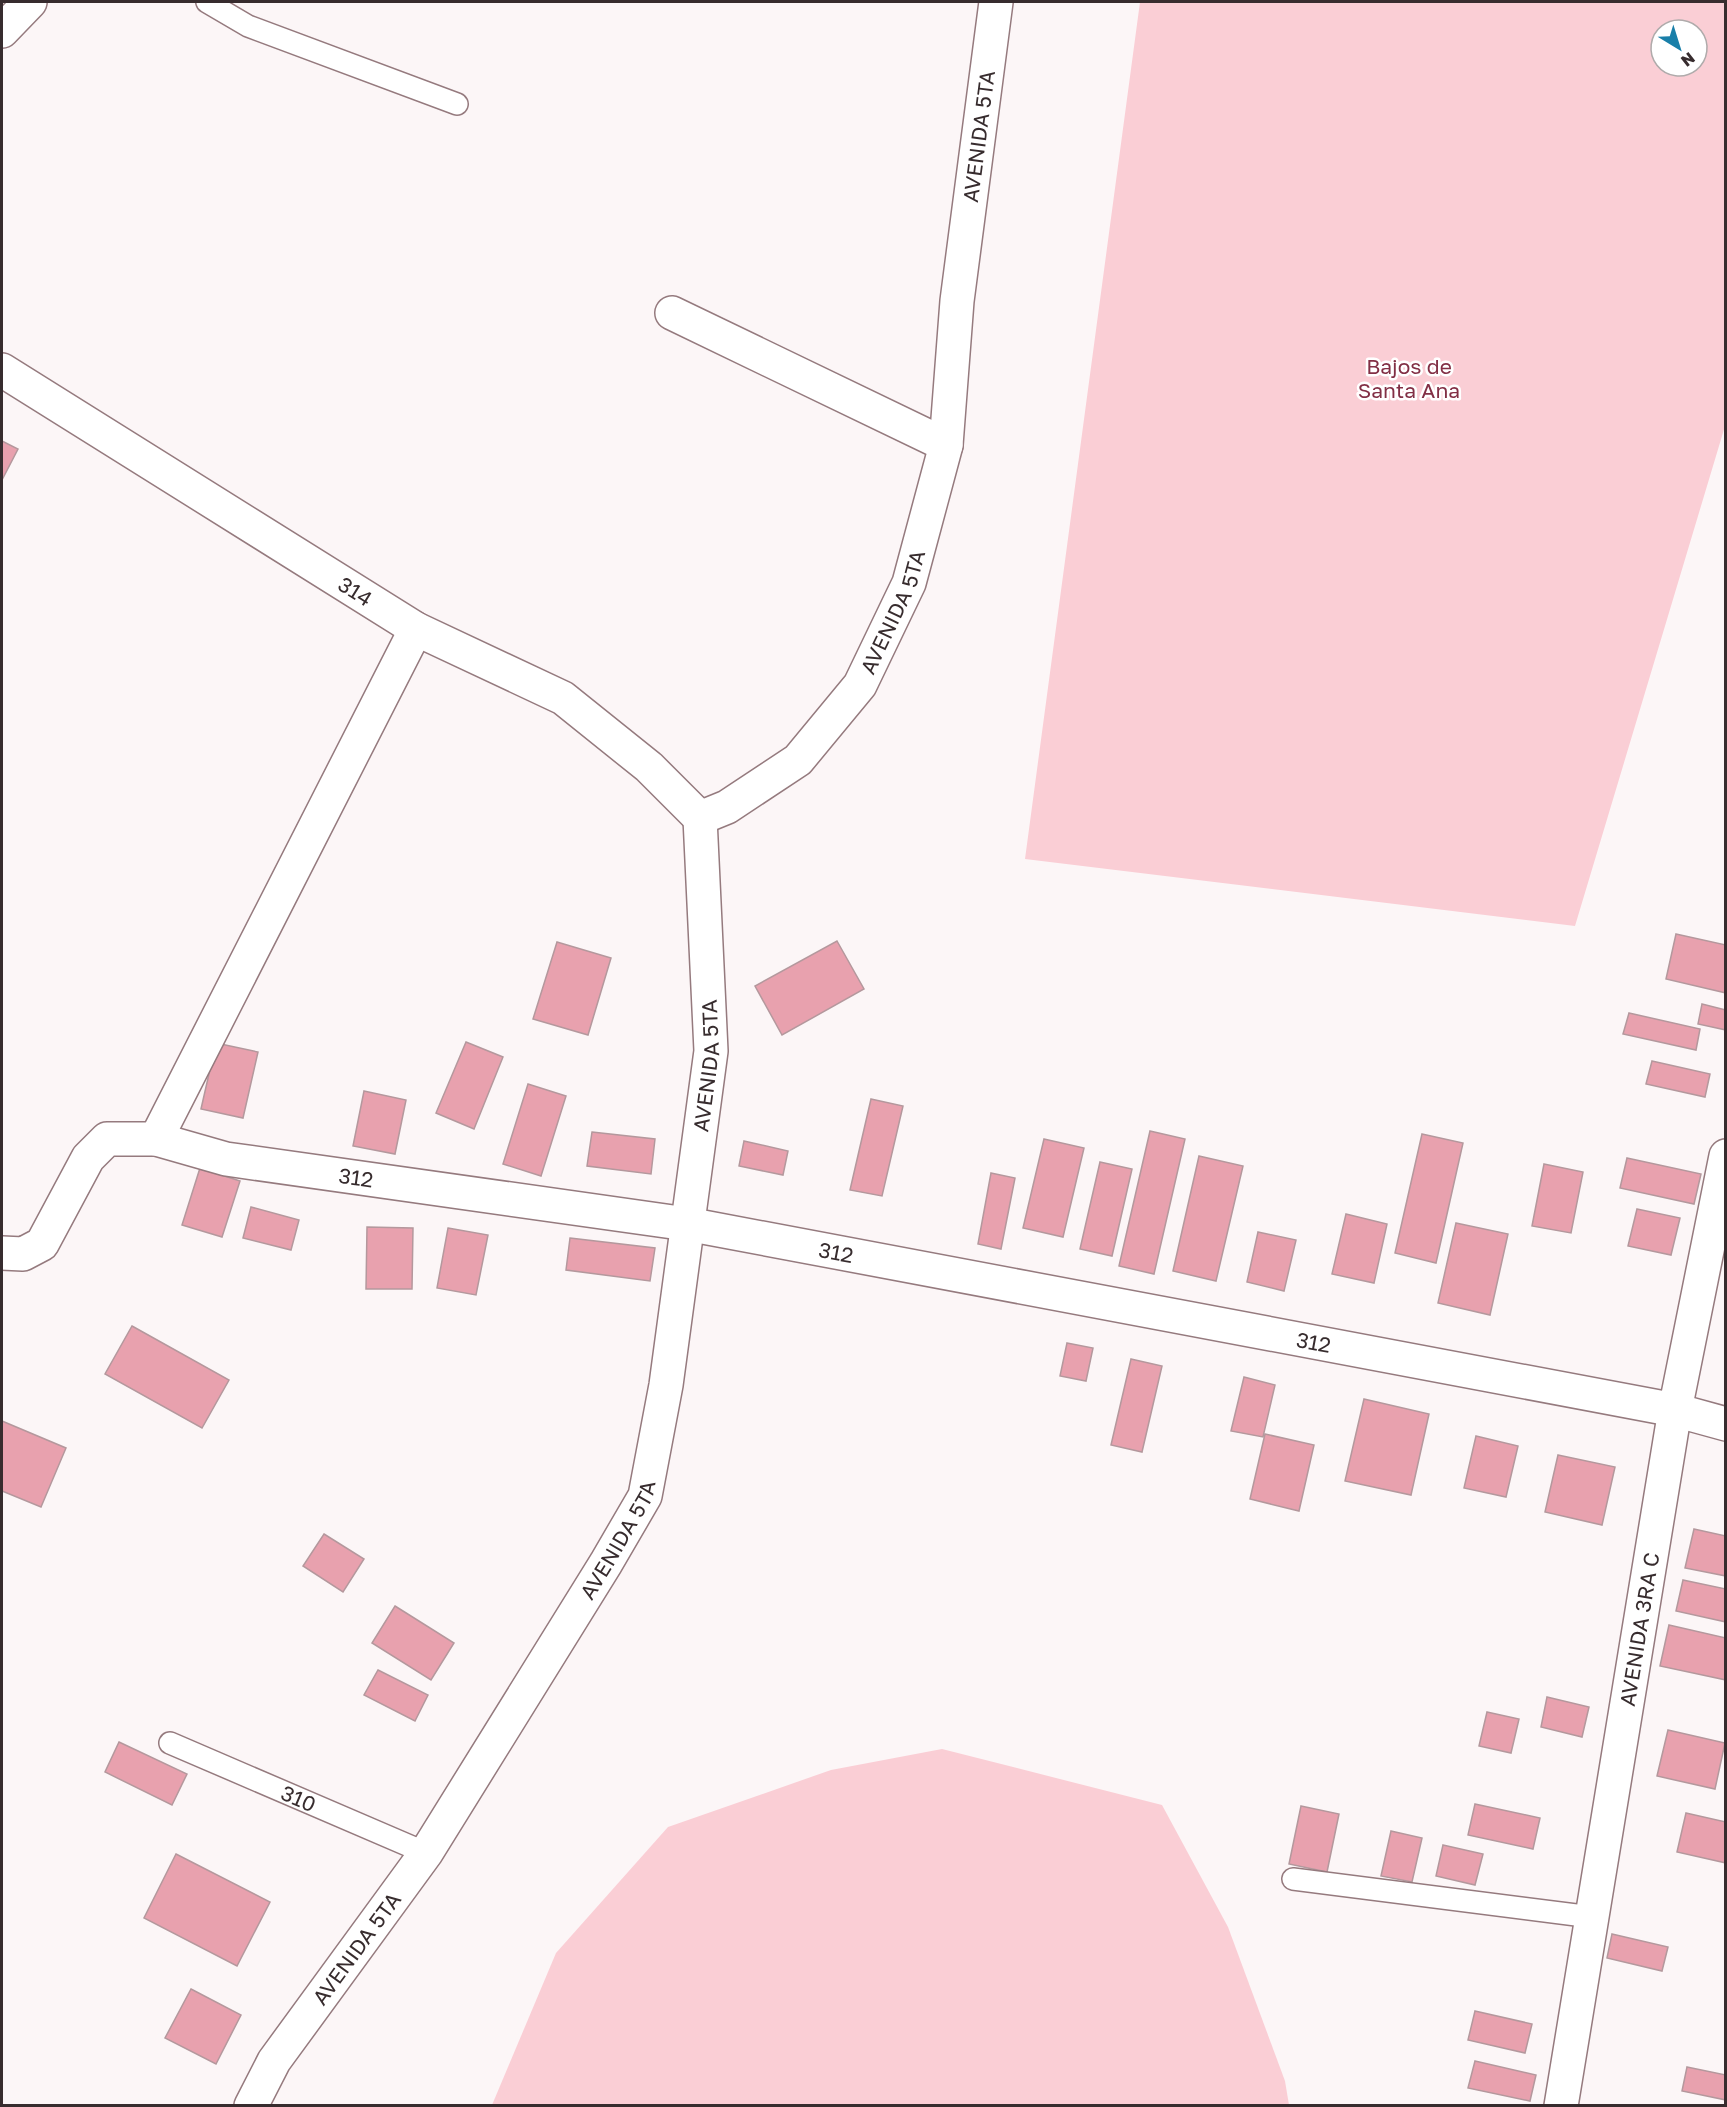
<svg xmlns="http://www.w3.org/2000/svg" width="1727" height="2107" font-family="'Golos Text',sans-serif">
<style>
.green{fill:#faced5;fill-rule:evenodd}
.building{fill:#e8a1ae;stroke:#b4989d;stroke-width:1.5}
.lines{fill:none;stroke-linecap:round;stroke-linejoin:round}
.service-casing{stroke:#957a7e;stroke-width:24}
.minor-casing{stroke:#957a7e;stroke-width:36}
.service{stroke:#fff;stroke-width:21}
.minor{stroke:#fff;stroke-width:33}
.labels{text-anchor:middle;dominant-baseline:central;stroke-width:5;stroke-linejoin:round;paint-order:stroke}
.street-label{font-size:21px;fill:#372c2e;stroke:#fff}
.park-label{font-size:21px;fill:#822f45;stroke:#fff}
</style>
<rect width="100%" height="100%" fill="#fcf6f7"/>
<g class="green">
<path d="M1140 2H1725V426L1575 926 1025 859ZM1661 30H1697V66H1661Z"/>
<path d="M942 1749 1162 1805 1228 1927 1285 2081 1289 2105H492L556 1953 668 1827 831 1770Z"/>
</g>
<g class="building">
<path d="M2 441 18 449 2 480Z"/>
<path d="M1676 934 1726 945V993L1666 979Z"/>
<path d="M837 941 864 989 782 1035 755 986Z"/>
<path d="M557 942 611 958 588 1035 533 1019Z"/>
<path d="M1702 1004 1726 1010V1030L1698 1024Z"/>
<path d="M1629 1013 1700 1029 1696 1050 1623 1034Z"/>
<path d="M466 1042 503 1057 474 1129 436 1113Z"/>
<path d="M216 1043 258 1052 243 1118 201 1109Z"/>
<path d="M1652 1061 1710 1074 1705 1097 1646 1084Z"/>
<path d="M528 1084 566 1096 541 1176 503 1164Z"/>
<path d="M364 1091 406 1100 395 1154 353 1146Z"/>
<path d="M871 1099 903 1106 882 1196 850 1190Z"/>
<path d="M1150 1131 1185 1139 1154 1274 1119 1266Z"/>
<path d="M592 1132 655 1139 651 1174 587 1166Z"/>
<path d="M1422 1134 1463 1143 1436 1263 1395 1253Z"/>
<path d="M1044 1139 1084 1148 1063 1237 1023 1228Z"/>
<path d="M744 1141 788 1151 783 1175 739 1166Z"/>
<path d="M1199 1156 1243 1166 1216 1281 1173 1271Z"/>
<path d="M1627 1158 1701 1174 1694 1204 1620 1188Z"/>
<path d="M1100 1162 1132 1169 1112 1256 1080 1249Z"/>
<path d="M1544 1164 1583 1172 1571 1233 1532 1226Z"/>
<path d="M200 1168 240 1181 222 1237 182 1225Z"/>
<path d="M991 1173 1015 1178 1001 1249 978 1244Z"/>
<path d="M251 1207 299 1220 291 1250 243 1238Z"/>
<path d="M1637 1209 1680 1218 1671 1255 1628 1246Z"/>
<path d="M1346 1214 1387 1224 1374 1283 1332 1274Z"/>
<path d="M1456 1223 1508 1234 1490 1315 1438 1303Z"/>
<path d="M367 1227 413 1228 412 1289H366Z"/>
<path d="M448 1228 488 1235 476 1295 437 1288Z"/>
<path d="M1258 1232 1296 1240 1284 1291 1247 1282Z"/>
<path d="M570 1238 655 1248 650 1281 566 1270Z"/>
<path d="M132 1326 229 1380 202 1428 105 1374Z"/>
<path d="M1067 1343 1093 1348 1086 1381 1060 1376Z"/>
<path d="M1131 1359 1162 1366 1142 1452 1111 1445Z"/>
<path d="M1244 1377 1275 1385 1263 1437 1231 1431Z"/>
<path d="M1364 1399 1429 1414 1411 1495 1345 1481Z"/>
<path d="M2 1421 66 1448 41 1507 2 1491Z"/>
<path d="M1265 1434 1314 1445 1299 1511 1250 1499Z"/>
<path d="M1476 1436 1518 1446 1506 1497 1464 1488Z"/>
<path d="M1558 1455 1615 1467 1602 1525 1545 1512Z"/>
<path d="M1694 1529 1726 1536V1576L1685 1568Z"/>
<path d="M324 1534 364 1559 343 1592 303 1566Z"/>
<path d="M1683 1580 1726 1589V1622L1676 1611Z"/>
<path d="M395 1606 454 1643 431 1680 372 1643Z"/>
<path d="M1669 1625 1726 1638V1680L1660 1666Z"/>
<path d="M378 1670 428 1695 415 1721 364 1695Z"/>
<path d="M1547 1697 1589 1707 1582 1737 1541 1727Z"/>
<path d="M1487 1712 1519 1719 1511 1753 1479 1746Z"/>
<path d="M1668 1730 1725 1743 1715 1789 1657 1776Z"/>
<path d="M119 1742 187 1774 172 1805 105 1772Z"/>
<path d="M1475 1804 1540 1818 1533 1849 1468 1835Z"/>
<path d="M1301 1806 1339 1814 1327 1872 1289 1864Z"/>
<path d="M1686 1813 1726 1822V1863L1677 1852Z"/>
<path d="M1391 1831 1422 1838 1412 1882 1381 1876Z"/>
<path d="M1443 1845 1483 1854 1475 1885 1436 1876Z"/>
<path d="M176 1854 270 1902 237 1966 144 1918Z"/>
<path d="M1612 1934 1668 1947 1662 1971 1607 1958Z"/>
<path d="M191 1989 241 2015 216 2064 165 2038Z"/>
<path d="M1475 2011 1532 2024 1525 2053 1468 2040Z"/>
<path d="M1475 2061 1536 2075 1530 2101 1468 2088Z"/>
<path d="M1687 2067 1726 2075V2100L1682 2091Z"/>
</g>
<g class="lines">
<g class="service-casing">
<g id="service">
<path d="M207 2 248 26 457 104"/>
<path id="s1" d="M170 1743 426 1853"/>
<path d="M1293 1879 1592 1917"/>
</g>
</g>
<g class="minor-casing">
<g id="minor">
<path d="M2 31 30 2"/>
<path d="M672 313 946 445"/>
<path id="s2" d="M2 370 416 629 563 698 649 767 700 818"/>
<path id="s3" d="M700 818 727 807 798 760 860 685 909 583 946 445 957 301 996 2"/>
<path d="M156 1139 416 629"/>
<path id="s4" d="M2 1253 23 1254 42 1244 88 1158 107 1139H156L226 1159 687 1224 1675 1410 1726 1424"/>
<path id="s5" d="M251 2106 274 2061 426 1853 606 1563 645 1496 666 1385 711 1051 700 818"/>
<path id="s6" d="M1561 2106 1675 1410 1726 1156"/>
</g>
</g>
<use href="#service" class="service"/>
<use href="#minor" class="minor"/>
</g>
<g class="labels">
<g class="street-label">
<text stroke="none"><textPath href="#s3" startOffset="778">AVENIDA 5TA</textPath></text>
<text stroke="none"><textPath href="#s2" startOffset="417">314</textPath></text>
<text stroke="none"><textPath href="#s3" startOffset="292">AVENIDA 5TA</textPath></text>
<text stroke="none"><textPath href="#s5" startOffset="1162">AVENIDA 5TA</textPath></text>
<text stroke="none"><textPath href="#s4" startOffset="420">312</textPath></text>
<text stroke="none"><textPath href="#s4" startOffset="906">312</textPath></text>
<text stroke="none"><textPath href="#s4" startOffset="1392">312</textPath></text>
<text stroke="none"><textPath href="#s5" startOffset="676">AVENIDA 5TA</textPath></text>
<text stroke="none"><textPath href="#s6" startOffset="483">AVENIDA 3RA C</textPath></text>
<text stroke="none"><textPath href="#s1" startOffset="140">310</textPath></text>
<text stroke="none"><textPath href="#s5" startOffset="190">AVENIDA 5TA</textPath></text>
</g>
<g class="park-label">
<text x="1409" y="366">Bajos de<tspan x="1409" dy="24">Santa Ana</tspan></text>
</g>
</g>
<rect width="1727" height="2107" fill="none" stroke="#372c2e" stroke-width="6"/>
<g transform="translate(1679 48) rotate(142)"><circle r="28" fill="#ffffff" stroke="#afabab" stroke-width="1.5"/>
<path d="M0-4.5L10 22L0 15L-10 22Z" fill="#197fa9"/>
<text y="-9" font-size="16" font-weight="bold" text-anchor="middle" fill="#372c2e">N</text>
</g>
</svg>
